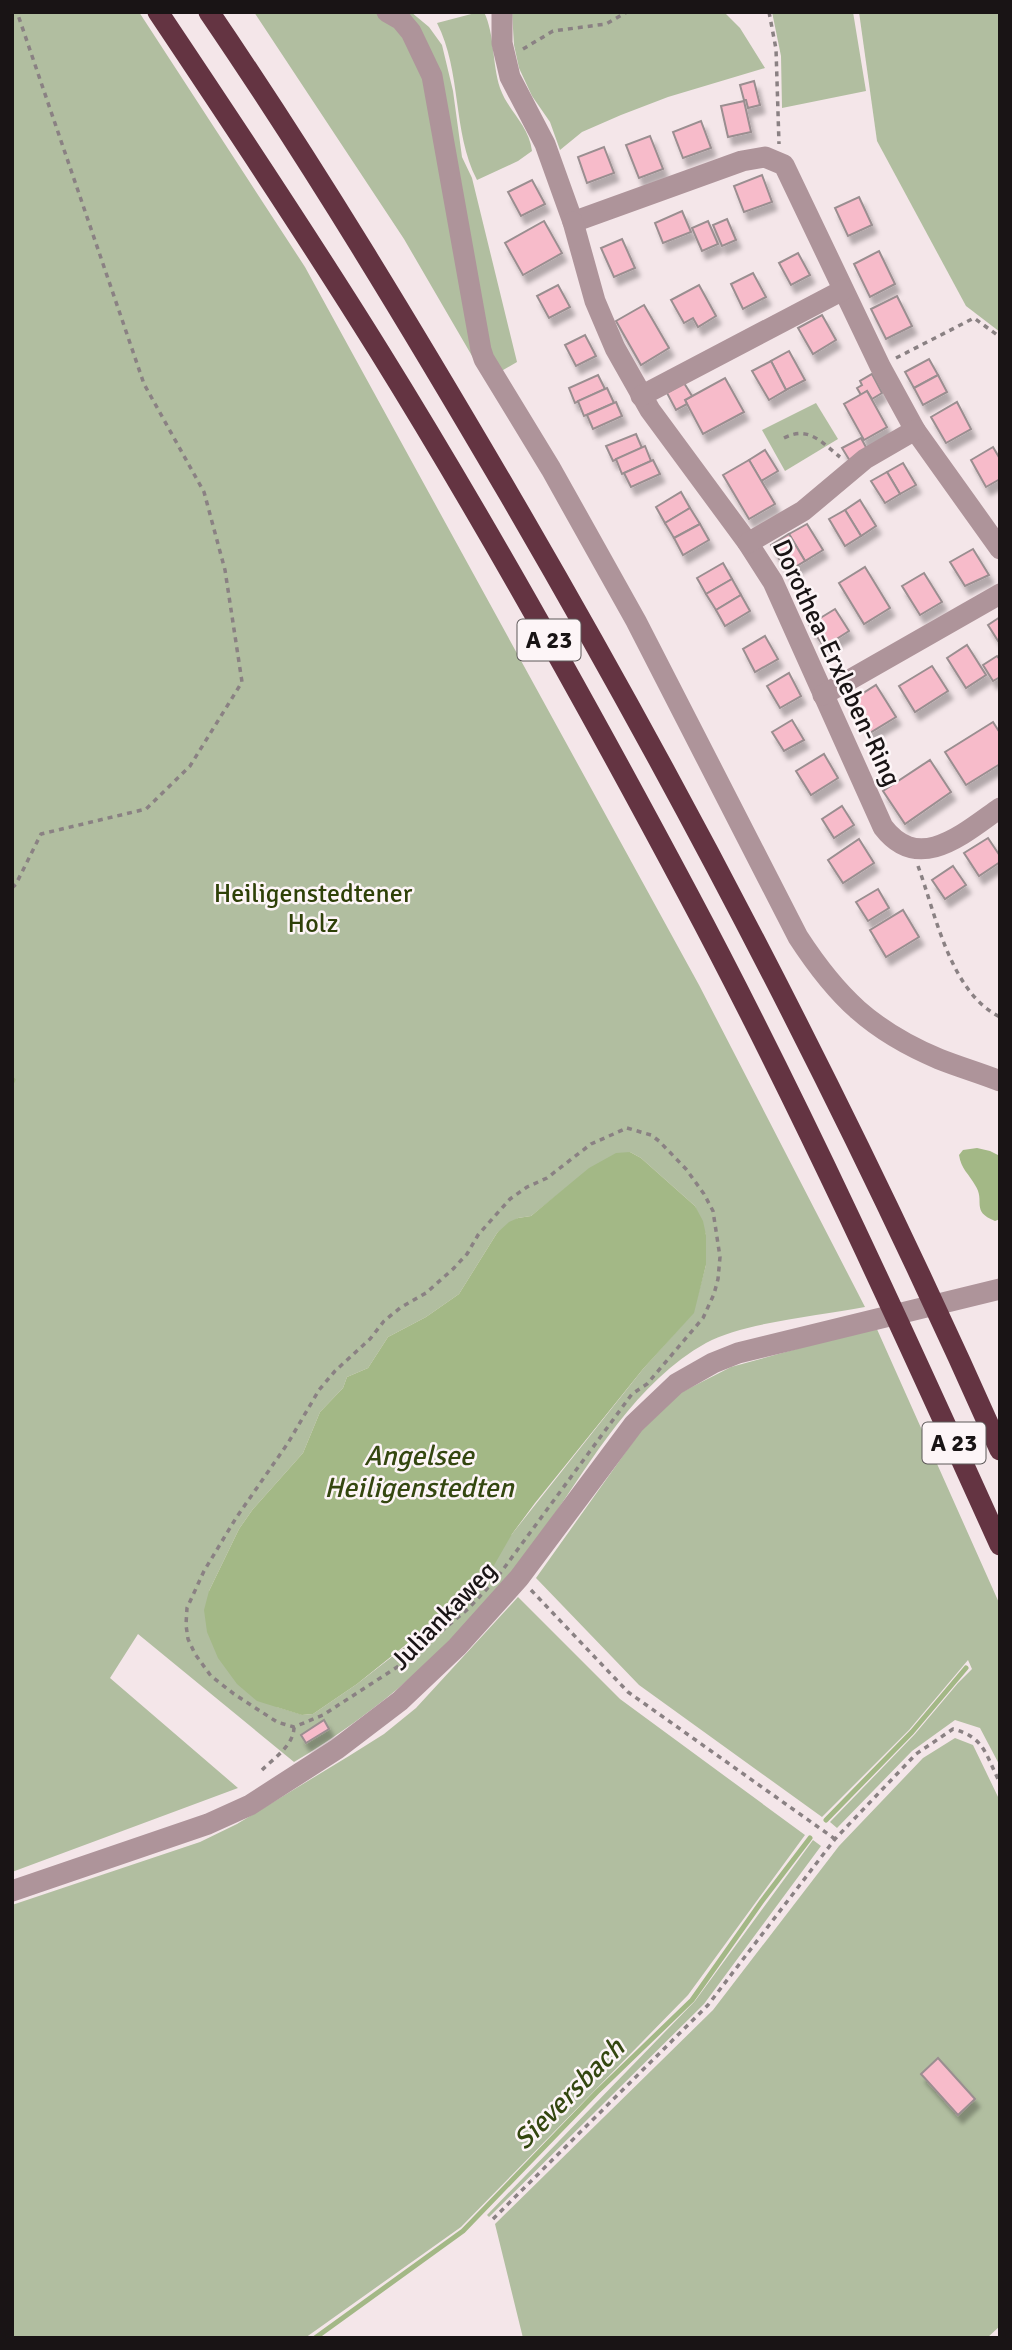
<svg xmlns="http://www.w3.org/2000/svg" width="1012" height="2350" font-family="Signika,sans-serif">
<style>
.green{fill:#b1bea0;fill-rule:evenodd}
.water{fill:#a3b886}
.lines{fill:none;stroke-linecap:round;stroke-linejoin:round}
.stream{stroke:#a3b886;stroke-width:5}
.building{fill:#f7bbca;stroke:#9a8e90;stroke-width:2;filter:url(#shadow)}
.path{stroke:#8a8183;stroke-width:3.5;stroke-dasharray:5 5;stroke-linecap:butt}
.minor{stroke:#ae949a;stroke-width:21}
.highway{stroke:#643442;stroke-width:21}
.labels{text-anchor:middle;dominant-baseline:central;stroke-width:5;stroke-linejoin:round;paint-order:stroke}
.shield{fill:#fdf5f7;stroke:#5d5859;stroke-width:2}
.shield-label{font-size:24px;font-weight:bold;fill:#191415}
.street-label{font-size:26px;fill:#191415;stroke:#fdf5f7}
.park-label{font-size:26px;fill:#2e4007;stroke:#fdf5f7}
.water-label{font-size:28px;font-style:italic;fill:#344710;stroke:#fdf5f7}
</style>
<defs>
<filter id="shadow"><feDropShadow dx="4.5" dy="8" stdDeviation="2" flood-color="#0004"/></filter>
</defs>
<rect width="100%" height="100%" fill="#f4e6e9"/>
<g class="green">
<path d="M12 12H139L305 267 699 985 865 1307C819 1316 745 1322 706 1343 621 1390 572 1499 513 1572 451 1648 378 1712 294 1762L138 1634 110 1678 238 1788 12 1872ZM630 1152 641 1158 695 1206 706 1235V1265L693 1313 643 1369 512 1534 429 1628 357 1684 313 1714 303 1715 277 1707 209 1591 239 1529 253 1509 303 1453 320 1412 343 1388 347 1377 368 1368 388 1337 426 1317 459 1294 497 1233 518 1218 531 1216 571 1184Z"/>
<path d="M254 12H411L429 27 442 45 453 91 462 157 472 178 517 362 486 380 404 239Z"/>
<path d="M479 12H484C495 35 492 63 500 88 508 111 529 125 532 151L518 161 477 180C452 131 462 72 437 23Z"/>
<path d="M512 12H724L740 28 765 68 668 97 621 115 582 132 560 150 550 122 532 96 519 68 514 45Z"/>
<path d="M772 12H853L866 91 782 108 781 56Z"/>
<path d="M859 12H1000V332L966 306 877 141Z"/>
<path d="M816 403 838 439 785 471 762 430Z"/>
<path d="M876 1327 1000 1605V1766L980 1728 955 1720 912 1751 837 1828 830 1822 915 1734 958 1683 972 1669 968 1660 909 1730 822 1817 639 1685 536 1578 640 1432 680 1393 731 1367Z"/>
<path d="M518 1597 620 1699 805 1835 688 1995 461 2227 305 2338H12V1905L200 1842 237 1824 349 1756 384 1734 416 1708Z"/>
<path d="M955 1738 973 1745 1000 1801V2326L987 2338H523L495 2224 713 2010 839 1846 923 1758Z"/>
<path d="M813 1840 821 1846 704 2004 489 2217 487 2215 695 2001Z"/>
</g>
<g class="water">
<path d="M977 1148 990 1151 1000 1156V1219L995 1221C970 1211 986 1201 975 1185 969 1174 961 1169 959 1155L963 1150Z"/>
<path d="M630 1152 641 1158 695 1206 703 1221 706 1235V1265L694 1313 643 1369 535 1503 512 1534 485 1581 357 1684 313 1714 302 1715 257 1701 237 1684 218 1658 207 1632 204 1610 209 1591 239 1529 253 1509 303 1453 320 1412 343 1388 347 1377 368 1368 388 1337 426 1317 459 1294 497 1233 509 1222 518 1218 531 1216 589 1168 616 1153Z"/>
</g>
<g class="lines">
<g class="stream">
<path d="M12 1082 13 1080"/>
<path d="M826 1820 912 1732 966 1668"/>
<path d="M315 2338 463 2231 597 2092 692 2000 762 1901 810 1838"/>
</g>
</g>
<g class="building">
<path d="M754 81 760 105 748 108 746 100H744L740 85Z"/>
<path d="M744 101 751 132 728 137 721 106Z"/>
<path d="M701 121 711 148 683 158 673 132Z"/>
<path d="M650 136 663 169 639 178 626 145Z"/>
<path d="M604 147 614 173 587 183 578 157Z"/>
<path d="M762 175 772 202 744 212 734 186Z"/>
<path d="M532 180 545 204 521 216 508 192Z"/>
<path d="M859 197 872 225 848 236 835 208Z"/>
<path d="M682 211 691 232 663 243 655 223Z"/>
<path d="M727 219 736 240 722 246 713 225Z"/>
<path d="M544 221 562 253 523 275 505 243Z"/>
<path d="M708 221 718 244 702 251 692 228Z"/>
<path d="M622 239 635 268 614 277 601 248Z"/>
<path d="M879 251 895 284 870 297 854 264Z"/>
<path d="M798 253 810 275 791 285 779 263Z"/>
<path d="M753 273 766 297 743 309 731 284Z"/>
<path d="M558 285 570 307 549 318 537 296Z"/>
<path d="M699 285 716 316 698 327 693 318 684 323 671 300Z"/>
<path d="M897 296 912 326 886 339 871 309Z"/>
<path d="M644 305 669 348 641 365 616 321Z"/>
<path d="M822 315 836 340 813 354 798 328Z"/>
<path d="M585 335 596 356 576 366 565 345Z"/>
<path d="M789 351 805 380 786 390 771 361Z"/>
<path d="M929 359 938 375 914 388 905 372Z"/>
<path d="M771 361 786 390 769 400 752 371Z"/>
<path d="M872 374 882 393 872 399 867 391 861 395 857 388 862 385 860 381Z"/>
<path d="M598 375 605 389 575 403 569 388Z"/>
<path d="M938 375 947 392 923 405 914 388Z"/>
<path d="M725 378 744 412 703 434 685 400Z"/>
<path d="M684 383 692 396 685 400 687 404 676 410 667 393Z"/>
<path d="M607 388 614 403 584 416 578 401Z"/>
<path d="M867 391 887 427 864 440 844 404Z"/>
<path d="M616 402 622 416 593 429 587 415Z"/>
<path d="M957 402 971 429 946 443 931 417Z"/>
<path d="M636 434 642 448 613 461 606 446Z"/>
<path d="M861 438 868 451 850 461 842 448Z"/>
<path d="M645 446 651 461 622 474 616 459Z"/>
<path d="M993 447 1000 459V479L986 487 971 460Z"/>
<path d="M765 450 778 471 761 481 749 460Z"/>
<path d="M653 460 660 474 631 487 624 473Z"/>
<path d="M749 460 775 504 749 519 723 475Z"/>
<path d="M903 463 916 485 900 494 887 472Z"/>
<path d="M887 472 900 494 885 503 871 481Z"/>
<path d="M681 492 690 508 665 523 656 507Z"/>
<path d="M860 500 876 526 861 536 845 510Z"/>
<path d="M690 508 700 524 674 538 665 523Z"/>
<path d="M845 510 861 536 845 546 829 519Z"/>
<path d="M700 524 709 540 683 555 674 538Z"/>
<path d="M807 524 823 550 805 561 789 534Z"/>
<path d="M789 534 805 561 787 572 771 545Z"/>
<path d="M973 549 989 575 965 586 950 562Z"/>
<path d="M723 563 732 579 706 594 697 578Z"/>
<path d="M865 567 890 608 864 624 839 583Z"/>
<path d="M924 573 942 602 920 615 902 586Z"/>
<path d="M732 579 741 595 716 610 706 594Z"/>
<path d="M741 595 750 611 725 626 716 610Z"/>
<path d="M835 609 849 631 824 647 809 625Z"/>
<path d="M1000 617V644L988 625Z"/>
<path d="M765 636 778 659 755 672 743 649Z"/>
<path d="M967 645 986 675 966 688 947 658Z"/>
<path d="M997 656 1000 660V677L993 681 983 665Z"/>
<path d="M932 666 948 691 915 712 899 686Z"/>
<path d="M789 673 801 696 780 708 767 686Z"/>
<path d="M876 685 896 717 868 734 849 702Z"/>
<path d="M792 720 804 740 784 751 772 732Z"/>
<path d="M993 722 1000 733V764L966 785 945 752Z"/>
<path d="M824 754 838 778 811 795 796 771Z"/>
<path d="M930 760 951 792 905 824 883 791Z"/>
<path d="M842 806 854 825 834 838 822 819Z"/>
<path d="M988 838 1000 856V862L979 876 964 853Z"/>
<path d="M859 839 874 863 843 883 828 860Z"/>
<path d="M953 866 966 885 945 899 932 880Z"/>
<path d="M878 889 889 908 868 921 856 902Z"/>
<path d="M903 910 919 937 886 957 870 930Z"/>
<path d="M324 1720 329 1729 306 1743 301 1735Z"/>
<path d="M938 2058 975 2099 958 2115 921 2074Z"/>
</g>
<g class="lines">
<g class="path">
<path d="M769 12 776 49 779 144"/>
<path d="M523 49 553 31 606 24 627 12"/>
<path d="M896 358 974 318 1000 337"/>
<path d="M784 438C809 425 822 443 840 457"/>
<path d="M918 866C936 915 950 992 1000 1017"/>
<path d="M12 888 16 884 41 834 146 809 190 766 242 682 225 570 204 492 144 384 17 12"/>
<path d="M627 1128 651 1135 659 1141 686 1169 704 1194 713 1211 720 1257 718 1279 714 1294 703 1318 647 1384 632 1394 496 1579 469 1608 405 1662 323 1715 294 1727 277 1722 234 1694 211 1676 195 1654 188 1639 186 1625 187 1608 204 1571 236 1518 288 1443 319 1390 335 1371 370 1339 384 1321 400 1308 426 1293 453 1269 467 1254 478 1235 510 1199 527 1187 547 1178 591 1144Z"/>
<path d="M531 1590 628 1692 835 1839"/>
<path d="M262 1770C274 1758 293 1746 294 1728"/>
<path d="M493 2219 708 2005 835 1839 916 1754 953 1729C985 1737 986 1756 1000 1783"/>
</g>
<g class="minor">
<path d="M387 12 401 20 411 32 432 76 481 350 484 359 551 469 636 621 798 937C837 997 872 1031 939 1059 959 1067 980 1073 1000 1081"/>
<path d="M502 12V43L510 77 545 144 573 222 742 161 765 157 784 165 880 366 915 430 1000 549"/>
<path d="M573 222 595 301 615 348 650 410 748 543 773 582 883 827C919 874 963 834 1000 808"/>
<path d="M641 396 843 290"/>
<path d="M748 543 803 511 865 459 915 430"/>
<path d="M823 695 1000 594"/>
<path d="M12 1891 208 1824 250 1805 337 1749 400 1701 457 1647 519 1578 634 1424 676 1384 713 1363 738 1353 1000 1289"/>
</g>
<g class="highway">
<path d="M158 12C233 124 308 237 379 351 489 528 590 710 688 894 801 1106 901 1326 1000 1545"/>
<path d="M209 12C316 169 414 332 510 496 690 805 855 1123 1000 1450"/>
</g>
</g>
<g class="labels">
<g class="shield">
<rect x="517.5" y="619.5" width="63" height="41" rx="5"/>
<rect x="922.5" y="1422.5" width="63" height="41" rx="5"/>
</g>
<g class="shield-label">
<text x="549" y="640">A 23</text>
<text x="954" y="1443">A 23</text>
</g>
<g class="street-label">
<text transform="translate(836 663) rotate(65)">Dorothea-Erxleben-Ring</text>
<text transform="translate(444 1616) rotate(-46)">Juliankaweg</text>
</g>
<g class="park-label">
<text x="313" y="894">Heiligenstedtener<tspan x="313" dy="30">Holz</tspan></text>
</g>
<g class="water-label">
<text x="419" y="1456">Angelsee<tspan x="419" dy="32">Heiligenstedten</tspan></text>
<text transform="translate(569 2094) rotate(-45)">Sieversbach</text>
</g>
</g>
<rect width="1012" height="2350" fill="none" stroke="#191415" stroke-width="28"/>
</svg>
